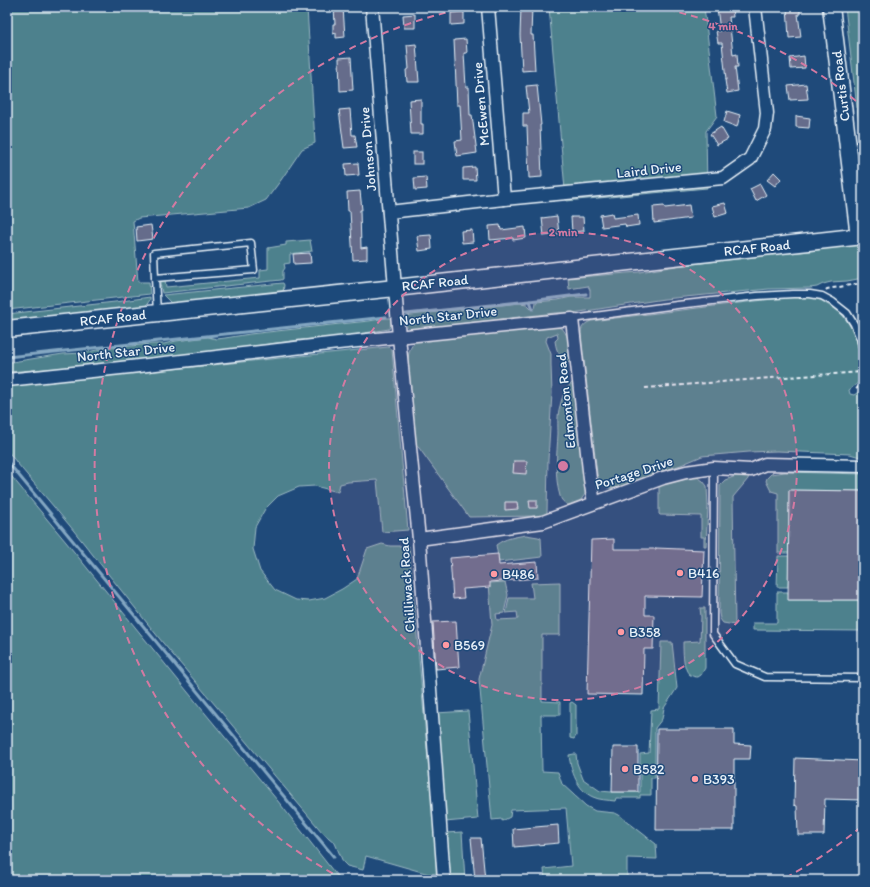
<svg xmlns="http://www.w3.org/2000/svg" width="870" height="887" font-family="Itim,sans-serif">
<style>
.green{fill:#4e818d;stroke:#9bb9c2}
.lines{fill:none;stroke-linecap:round;stroke-linejoin:round}
.stream{stroke:#84a7c2;stroke-width:3}
.building{fill:#656c8b;stroke:#e8f1f8}
.lane-casing{stroke:#e8f1f8;stroke-width:9}
.street-casing{stroke:#e8f1f8;stroke-width:15}
.secondary-casing{stroke:#e8f1f8;stroke-width:19}
.path{stroke:#e8f1f8;stroke-width:2;stroke-dasharray:4 3;stroke-linecap:butt}
.lane{stroke:#1f4a7a;stroke-width:6}
.street{stroke:#1f4a7a;stroke-width:12}
.secondary{stroke:#1f4a7a;stroke-width:16}
.ring{fill:none;stroke:#d37aa2;stroke-width:2;stroke-dasharray:7 5}
.poi-dot{fill:#ff9aa2;stroke:#1f4a7a;stroke-width:1.5}
.labels{text-anchor:middle;dominant-baseline:central;stroke-width:3;stroke-linejoin:round;paint-order:stroke}
.street-label{font-size:14px;fill:#e8f1f8;stroke:#1f4a7a}
.poi-label{font-size:14px;fill:#e8f1f8;stroke:#1f4a7a;text-anchor:start}
.centre{fill:#d37aa2;stroke:#1f4a7a;stroke-width:2}
.ring-label{font-size:12px;text-anchor:middle;font-weight:bold;fill:#d37aa2;stroke:#1f4a7a;stroke-width:3;stroke-linejoin:round;paint-order:stroke}
</style>
<rect width="100%" height="100%" fill="#1f4a7a"/>
<filter id="ink" filterUnits="userSpaceOnUse"><feTurbulence type="fractalNoise" baseFrequency=".025" numOctaves="2"/><feDisplacementMap in="SourceGraphic" scale="8" xChannelSelector="R" yChannelSelector="G"/><feConvolveMatrix kernelMatrix="1 2 1 2 8 2 1 2 1" color-interpolation-filters="sRGB"/></filter>
<g filter="url(#ink)">
<g class="green">
<path d="M7 7H307L315 143 302 149 281 180 266 200 249 208 139 218 133 221 138 282H149L150 294 7 310Z"/>
<path d="M549 7H704L717 116 706 131 707 188 566 201Z"/>
<path d="M845 7H863V158Z"/>
<path d="M310 240 312 251 290 254V263L284 264 285 268 283 271V279L281 280 162 293 160 283 165 280 166 287 260 278V270L268 269V248L286 245V242Z"/>
<path d="M863 245V278L847 281 831 282 823 284 817 287 810 288 769 289 664 299 573 313H555L414 329C406 329 405 325 403 317L411 315 520 303 527 304 531 308H535L536 302 558 300 571 297H590V290L588 286 569 289 568 278 639 272 676 266 779 254 810 251 836 247Z"/>
<path d="M283 283 284 285 283 293 172 304 163 295Z"/>
<path d="M150 297V300L145 307 7 323V314L115 302Z"/>
<path d="M789 297C798 297 812 296 820 300 821 300 823 302 825 303 829 306 834 307 838 311 855 325 863 357 863 379L849 390 850 394 854 395 863 389V458L850 454 777 451 749 452 702 456 681 465 653 474 614 489C605 488 599 482 597 474L582 343C581 331 579 326 591 321Z"/>
<path d="M386 318H391V325L389 329 340 337 299 340 232 349 60 368 7 372V361L12 362 63 354 84 353 101 349 151 344H164L176 341 208 337 217 339 225 338 250 334 340 324 369 321Z"/>
<path d="M554 326 562 328C570 338 572 350 569 363 560 354 557 355 555 341L558 338 557 333 547 337 546 341 551 354V365L552 393 548 460 547 513 540 516 469 517 414 441 408 363C408 355 409 347 416 341Z"/>
<path d="M388 347 392 350 408 530 382 532 377 480 348 482 340 484 338 492 315 486 299 487 278 496 265 509 255 527 253 549 260 571 275 590 296 600 309 601 325 598 342 589 357 579 367 549 382 544 390 546H409L438 873 429 874 366 856 363 870 347 866 343 862 335 843 322 832 163 643 70 526 17 463 7 450V386Z"/>
<path d="M573 382 586 488 585 494 581 500 568 505C564 503 561 500 560 496 554 476 557 454 558 434 558 425 557 415 560 406 562 397 566 387 573 382Z"/>
<path d="M7 471 66 542 200 707 277 800 337 876 347 880H7Z"/>
<path d="M785 472 863 474V491L789 490V553H778V493L771 491 766 481 767 478 771 474Z"/>
<path d="M749 475 748 479 733 497 735 625 723 623 720 619 719 613 720 485 725 480 736 476Z"/>
<path d="M696 476 703 481 707 486 708 507 706 546H704V537H701V516L660 515 659 514V486L666 483Z"/>
<path d="M526 535 538 537 541 538 542 557 499 562 496 545C505 538 515 537 526 535Z"/>
<path d="M778 556H789L788 587H777Z"/>
<path d="M505 582 508 595 504 613 496 614 497 620 518 619 517 612 506 613 509 598H533L531 583 560 582V635H542V701L560 702V715H541L542 771 558 772 562 784 586 806 595 811 615 813 619 815 656 844 657 859 627 858V880H545L544 869 571 866 566 808 511 810 510 817 502 821V819L492 820 479 679 492 625 489 583Z"/>
<path d="M777 592H788L789 600H861L862 623 863 624V631L753 630V623H777Z"/>
<path d="M700 608H705V668L701 675 698 677C695 677 691 676 689 674 683 668 683 651 683 642L700 641 701 617Z"/>
<path d="M661 642H672L677 688 664 708 662 719 655 728V778H651V795H640V798H616L615 801C608 800 599 800 593 797 577 790 571 771 569 755L574 754H576L577 763 583 779 600 791 611 792H640V754L649 753 651 710 659 709Z"/>
<path d="M572 702 576 705V736L574 739 570 738V703Z"/>
<path d="M468 711 478 819 445 822 436 713Z"/>
<path d="M462 832 465 880H449L445 833Z"/>
<path d="M405 875 426 880H404Z"/>
</g>
<g class="lines">
<g class="stream">
<path d="M530 301 533 309"/>
<path d="M406 314 530 301 586 294"/>
<path d="M7 357 386 317"/>
<path d="M7 461 334 857"/>
</g>
</g>
<g class="building">
<path d="M334 7H343L345 37 336 38V33L333 34V24H335Z"/>
<path d="M521 7H532L531 35H533L535 70 522 71 520 35Z"/>
<path d="M717 7H732L733 17H729L733 55 737 54 738 67H735L738 91 727 93 725 80H726L722 43H718L716 31H720Z"/>
<path d="M787 7H800V14H798L801 37 789 38Z"/>
<path d="M464 12V24L451 25V13Z"/>
<path d="M415 14V28H404L403 15Z"/>
<path d="M466 39 467 53H464L466 87H469L470 115H472L477 153 457 156 455 141 462 140 460 105H457L454 40Z"/>
<path d="M416 44 419 82H407L406 70 409 69 407 45Z"/>
<path d="M804 56 805 68 791 69 790 58Z"/>
<path d="M351 57 353 90 340 91 339 58Z"/>
<path d="M806 84 808 99 790 100 788 86Z"/>
<path d="M537 85 541 125H540L542 177 529 178 527 126H523V113H529L526 86Z"/>
<path d="M421 99V124H423V134H411L409 100Z"/>
<path d="M350 109 352 135H355L357 147 344 148 339 110Z"/>
<path d="M727 111 740 115 737 127 724 122Z"/>
<path d="M796 116 810 118 809 128 796 127Z"/>
<path d="M721 127 728 139 717 145 710 134Z"/>
<rect x="413" y="152" width="9" height="12"/>
<path d="M358 163 359 175 346 176 345 164Z"/>
<path d="M475 167 476 180H463V168Z"/>
<path d="M774 172 781 179 775 186 767 180Z"/>
<path d="M426 177 427 189 415 190 414 178Z"/>
<path d="M760 184 766 195 756 201 750 189Z"/>
<path d="M360 191 362 210H360L361 248 367 247V259L353 260 350 211H348L347 192Z"/>
<path d="M725 203 728 213 715 217 712 206Z"/>
<path d="M689 205 691 218 654 223 653 207 664 206 665 208Z"/>
<path d="M612 213 613 218 638 215 639 225 626 227 625 224 602 227 600 215Z"/>
<path d="M557 216 559 234 544 236 542 218Z"/>
<path d="M571 217H583L584 231 572 232Z"/>
<path d="M151 225 153 239 137 241 136 227Z"/>
<path d="M500 225 501 230 525 227 526 238 513 240V238L490 240 489 226Z"/>
<path d="M472 230 473 242 462 243 461 231Z"/>
<path d="M431 235 432 249 419 251 417 236Z"/>
<path d="M310 253 311 263 294 264 293 254Z"/>
<path d="M514 461H527L526 474 513 473Z"/>
<path d="M789 490 862 491 861 600H788Z"/>
<path d="M529 500H537V508H530Z"/>
<path d="M505 502H517L518 509 505 510Z"/>
<path d="M614 539V549H656V548L704 550 702 597 645 596V615H654L653 649H644L643 695 587 694 591 540Z"/>
<path d="M498 554 499 565 537 562 538 578 490 582V587L463 589 464 598 453 599 450 558Z"/>
<path d="M456 621 459 667 436 669 433 622Z"/>
<path d="M657 729H734V744L751 745 750 759H734V830H656Z"/>
<path d="M613 747H638V792H612Z"/>
<path d="M795 758 863 761V800L825 799 824 835H798L797 806 794 805Z"/>
<path d="M558 825 559 843 514 847 513 829Z"/>
<path d="M471 838H481L485 880H475Z"/>
</g>
<g class="lines">
<g class="lane-casing">
<g id="lane">
<path d="M155 278 154 253 251 243 254 270 155 278 157 312"/>
<path d="M572 319 677 305 757 296 793 294H810L822 296 833 302 847 313 854 324 860 338 863 350"/>
<path d="M714 468 713 634 735 664 765 677 863 678"/>
</g>
</g>
<g class="street-casing">
<g id="street">
<path d="M372 7 399 337 419 539 444 880"/>
<path d="M488 7 504 199"/>
<path d="M389 212 504 199 723 178 750 159 765 129 767 113 755 7"/>
<path d="M7 380 130 367 338 343 572 319 590 479 594 503"/>
<path d="M419 539 543 522 663 478 686 472 714 468 751 470 765 464 863 466"/>
</g>
</g>
<g class="secondary-casing">
<g id="secondary">
<path d="M831 7 859 237"/>
<path d="M7 329 395 288 863 236"/>
</g>
</g>
<g class="path">
<path d="M826 290 827 289 863 283"/>
<path d="M645 388 771 378 863 372"/>
<path d="M856 389 863 384"/>
</g>
<use href="#lane" class="lane"/>
<use href="#street" class="street"/>
<use href="#secondary" class="secondary"/>
</g>
</g>
<circle cx="563" cy="466" r="234" fill="#d37aa2" fill-opacity=".12"/>
<g class="ring">
<circle cx="563" cy="466" r="234"/>
<path d="M861 827A468 468 0 0 1 783 879M343 879A468 468 0 0 1 470 7M656 7A468 468 0 0 1 861 105"/>
</g>
<g class="poi-dot">
<circle cx="680" cy="573" r="4"/>
<circle cx="494" cy="574" r="4"/>
<circle cx="621" cy="632" r="4"/>
<circle cx="446" cy="645" r="4"/>
<circle cx="625" cy="769" r="4"/>
<circle cx="695" cy="779" r="4"/>
</g>
<g class="labels">
<g class="street-label">
<text transform="translate(841 86) rotate(-97)">Curtis Road</text>
<text transform="translate(481 104) rotate(-95)">McEwen Drive</text>
<text transform="translate(368 149) rotate(-95)">Johnson Drive</text>
<text transform="translate(649 170) rotate(-6)">Laird Drive</text>
<text transform="translate(757 248) rotate(-6)">RCAF Road</text>
<text transform="translate(435 283) rotate(-6)">RCAF Road</text>
<text transform="translate(448 316) rotate(-6)">North Star Drive</text>
<text transform="translate(113 318) rotate(-6)">RCAF Road</text>
<text transform="translate(126 352) rotate(-6)">North Star Drive</text>
<text transform="translate(566 401) rotate(-96)">Edmonton Road</text>
<text transform="translate(634 473) rotate(-18)">Portage Drive</text>
<text transform="translate(407 585) rotate(-94)">Chilliwack Road</text>
</g>
<g class="poi-label">
<text x="688" y="573">B416</text>
<text x="502" y="574">B486</text>
<text x="629" y="632">B358</text>
<text x="454" y="645">B569</text>
<text x="633" y="769">B582</text>
<text x="703" y="779">B393</text>
</g>
</g>
<circle cx="563" cy="466" r="6" class="centre"/>
<g class="ring-label">
<text x="723" y="30">4 min</text>
<text x="563" y="236">2 min</text>
</g>
<rect width="870" height="887" fill="none" stroke="#1f4a7a" stroke-width="24"/>
<rect x="12" y="12" width="846" height="863" fill="none" stroke="#e8f1f8" stroke-width="1.5" filter="url(#ink)"/>
</svg>
